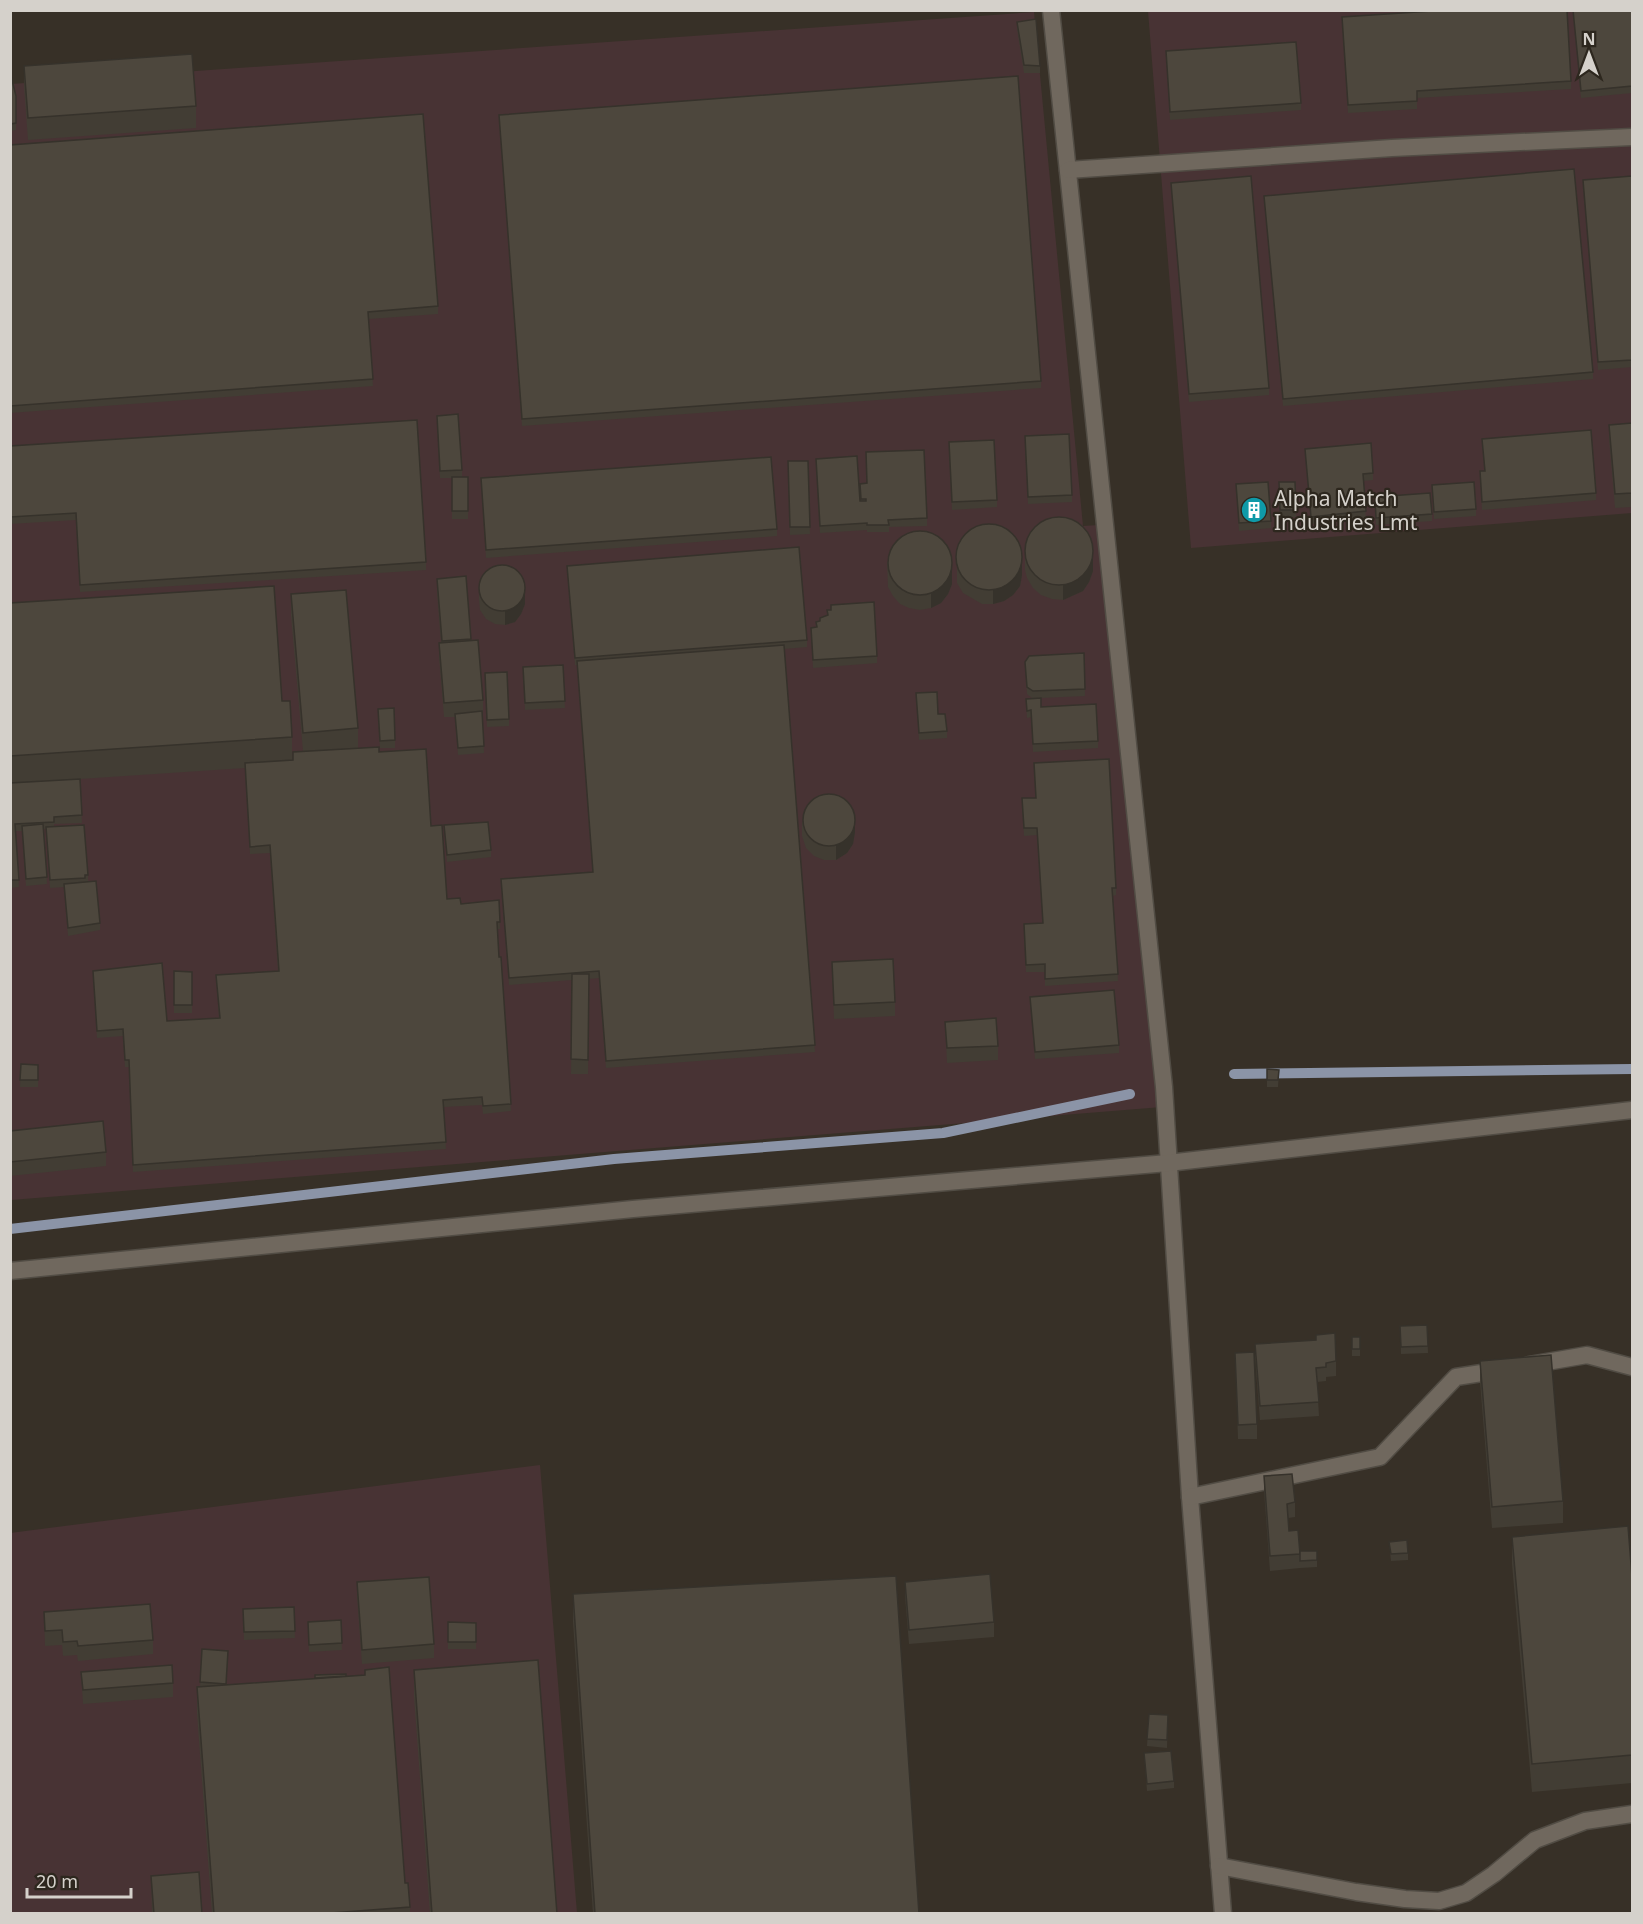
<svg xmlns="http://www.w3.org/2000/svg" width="1643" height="1924" font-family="'Noto Sans',sans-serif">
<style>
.industrial{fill:#483334}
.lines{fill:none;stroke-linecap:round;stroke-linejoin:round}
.stream{stroke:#8b94a7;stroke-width:10}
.service-casing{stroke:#514c44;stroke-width:19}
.tertiary-casing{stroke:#514c44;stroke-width:19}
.service{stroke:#70685e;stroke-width:16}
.tertiary{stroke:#70685e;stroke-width:16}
.wall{fill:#423d34}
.shaded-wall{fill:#36322b}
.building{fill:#4d473d;stroke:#36322b;stroke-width:1.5}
.labels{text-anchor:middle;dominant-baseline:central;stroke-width:4.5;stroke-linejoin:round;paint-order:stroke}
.poi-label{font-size:21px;fill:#d5d1cb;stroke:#2d271e;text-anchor:start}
</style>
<rect width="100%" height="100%" fill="#373027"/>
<g class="industrial">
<path d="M1148 11H1632V513L1191 548Z"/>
<path d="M1034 12 1083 526 1114 524 1162 1107 11 1200V84Z"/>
<path d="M540 1465 577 1913H11L10 1533Z"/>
</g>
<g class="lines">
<g class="stream">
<path d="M1234 1074 1632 1069"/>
<path d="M10 1229 614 1159 943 1133 1130 1094"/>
</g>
<g class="service-casing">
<g id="service">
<path d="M1051 10 1164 1087 1190 1497 1223 1914"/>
<path d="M1068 170 1392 148 1632 137"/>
<path d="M1529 1365 1587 1355 1632 1367"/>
<path d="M1190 1497 1380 1457 1456 1377 1501 1370"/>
<path d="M1219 1866 1356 1892 1405 1899 1439 1901 1466 1893 1494 1874 1535 1840 1585 1821 1632 1814"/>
</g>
</g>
<g class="tertiary-casing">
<path id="tertiary" d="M10 1271 633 1209 1168 1163 1632 1110"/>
</g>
<use href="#service" class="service"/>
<use href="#tertiary" class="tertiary"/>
</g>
<g class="wall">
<path d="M1573 10H1632V93L1581 98Z"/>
<path d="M1342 17 1571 81V89L1417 98V109L1348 113Z"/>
<path d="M1017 22 1040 66V73H1024L1017 29Z"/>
<path d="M1166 51 1301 103V110L1170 120Z"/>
<path d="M24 66 196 106V128L28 140 24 87Z"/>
<path d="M10 72 16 96V130L11 131 10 136Z"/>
<path d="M499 115 1041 381V388L522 426Z"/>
<path d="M10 145 438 306V314L369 319 373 386 10 413Z"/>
<path d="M1632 176V367L1598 370 1583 180Z"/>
<path d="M1171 183 1269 388V395L1189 402Z"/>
<path d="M1264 196 1593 372V379L1283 406Z"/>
<path d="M437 423 462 470V477H468V519H452V478H440Z"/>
<path d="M1632 423V507L1615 508 1609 439V425Z"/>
<path d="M1482 439 1596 493V500L1482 510 1480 471H1485Z"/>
<path d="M1025 443 1072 495V502L1028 504Z"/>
<path d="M10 446 426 562V570L80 592 76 520 10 524Z"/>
<path d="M949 449 997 500V507L952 510Z"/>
<path d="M1305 449 1373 473V480L1363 481 1366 519 1311 524Z"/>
<path d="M788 461H808L810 534 790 535Z"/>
<path d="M816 466 860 501H861L860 484 927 518V526L889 527V532H867V530L820 533Z"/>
<path d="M481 478 777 529V536L486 558Z"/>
<path d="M1279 482H1295L1296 517 1280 518Z"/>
<path d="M1236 484 1271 521V528L1239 531Z"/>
<path d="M1432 485 1476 509V516L1434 519Z"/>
<path d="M1375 504 1432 514V521L1376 525Z"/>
<path d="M957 548 1022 575 1020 586 1013 595 1004 601 993 604H982L963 593 957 583Z"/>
<path d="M1025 556 1093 571 1089 582 1083 591 1063 600 1052 599 1041 595 1033 588 1027 578 1025 570Z"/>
<path d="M887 562 952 584 948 594 941 603 931 608 920 610 909 608 900 604 893 596 888 587Z"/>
<path d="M567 566 807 640V647L784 649 815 1052 606 1068 599 978 589 979 588 1074H571L572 980 509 985 501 879 593 872 577 665H575Z"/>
<path d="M466 576 471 641 483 700V715H482L484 753 458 755 455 717H444L439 657V643H441L437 593V579Z"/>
<path d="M479 585 525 604 521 614 515 622 505 625 495 624 486 619 480 610 479 600Z"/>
<path d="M291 594 358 728V748L379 752 431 826 447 899 461 904 499 900 500 929H497L511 1111 483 1114 482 1105 444 1107 446 1149 133 1172 129 1067H125L123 1036 97 1038 93 971 167 1021 219 1018 216 975 278 971 270 853 250 854 245 768 80 779 82 823 54 824V827L88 875V882L100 923V930L68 936 64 887 50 888 46 829H44L47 884 26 886 22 831H16L19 887 10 888V603L282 701 292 737V760L293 752 303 751 291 616Z"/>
<path d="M831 605 877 656V663L813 668 811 628 816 627V622L820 621 827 616V610H831Z"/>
<path d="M1084 653 1085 696 1041 698V707L1098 741V748L1033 752 1031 717 1027 718 1026 699 1032 698 1027 694 1025 662Z"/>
<path d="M563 665 565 708 525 710 523 667Z"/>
<path d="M485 680 509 719V726L487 727Z"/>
<path d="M916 693 938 714 947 731V738L919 740Z"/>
<path d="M378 716 395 740V748H380Z"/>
<path d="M1022 805 1116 888V895L1113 896 1118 981 1045 986V972H1026L1024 932 1043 923 1037 835 1024 836Z"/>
<path d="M802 822 855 832 853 844 847 853 836 860H824L814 856 806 848 802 836Z"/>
<path d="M444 825 491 850V857L447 862Z"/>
<path d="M832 962 895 1002V1016L834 1019Z"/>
<path d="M174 971 192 972V1013H174Z"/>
<path d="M1030 997 1119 1045V1053L1035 1059Z"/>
<path d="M945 1022 998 1046V1060L947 1063Z"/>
<path d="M21 1064 38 1065V1087H20Z"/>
<path d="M1267 1069 1279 1070 1278 1087H1267Z"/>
<path d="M10 1131 106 1152V1166L10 1176Z"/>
<path d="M1427 1325 1428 1353 1401 1354 1400 1326Z"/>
<path d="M1316 1335 1336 1361V1376L1326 1377V1381L1317 1382 1319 1416 1260 1420 1255 1359V1344L1316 1340Z"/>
<rect x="1352" y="1337" width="8" height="19"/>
<path d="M1235 1353 1257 1424V1439H1238Z"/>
<path d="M1480 1361 1563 1501V1523L1492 1528 1480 1382Z"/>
<path d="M1264 1476 1295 1502V1517L1288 1518 1289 1531 1300 1554 1317 1551V1567L1300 1568V1559V1568L1270 1571 1264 1491Z"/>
<path d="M1512 1537 1632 1577V1783L1532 1792 1512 1564Z"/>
<path d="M1389 1542 1408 1553V1560L1391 1561Z"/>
<path d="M357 1582 434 1644V1658L362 1664 357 1597Z"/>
<path d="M905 1582 994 1622V1637L909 1644 905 1596Z"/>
<path d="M573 1594 919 1914H593L573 1622Z"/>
<path d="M294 1607 295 1638 244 1640 243 1609Z"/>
<path d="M44 1612 153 1640V1654L78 1661 77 1655 63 1656 62 1645 45 1646Z"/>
<path d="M341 1620 342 1650 309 1652 308 1622Z"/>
<path d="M448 1622 476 1623V1649H448Z"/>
<path d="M202 1649 228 1658 226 1685 405 1883 410 1907V1914H212L197 1714V1687H200Z"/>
<path d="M414 1670 557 1914H430L414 1697Z"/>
<path d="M81 1672 173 1683V1697L83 1704Z"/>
<path d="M1149 1714 1168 1715 1167 1748 1147 1746Z"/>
<path d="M1144 1753 1174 1781V1788L1147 1791Z"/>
<path d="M151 1876 202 1914H152Z"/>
</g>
<g class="shaded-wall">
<path d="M1093 557V571L1089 582 1083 591 1063 600V585Z"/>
<path d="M1022 560V575L1020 586 1013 595 1004 601 993 604V590Z"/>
<path d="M952 569V584L948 594 941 603 931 608V594Z"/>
<path d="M525 590V604L521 614 515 622 505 625V611Z"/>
<path d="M855 818V832L853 844 847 853 836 860V845Z"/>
</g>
<g class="building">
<path d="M1447 10H1567L1571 81 1417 91V101L1348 105 1342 17Z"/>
<path d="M1573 10H1632V86L1581 91Z"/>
<path d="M1036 19 1040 66 1024 65 1017 22Z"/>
<path d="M1296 42 1301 103 1170 112 1166 51Z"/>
<path d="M192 54 196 106 28 118 24 66Z"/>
<path d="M10 72 16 96V123L10 124Z"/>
<path d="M1018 76 1041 381 522 419 499 115Z"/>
<path d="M423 114 438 306 368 312 373 379 10 406V145Z"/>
<path d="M1574 169 1593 372 1283 399 1264 196Z"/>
<path d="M1251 176 1269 388 1189 394 1171 183Z"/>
<path d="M1632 176V360L1598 362 1583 180Z"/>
<path d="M458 414 462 470 440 471 437 416Z"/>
<path d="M417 420 426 562 80 585 76 513 10 517V446Z"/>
<path d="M1632 423V493L1615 494 1609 425Z"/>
<path d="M1591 430 1596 493 1482 502 1480 471H1485L1482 439Z"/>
<path d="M1069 434 1072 495 1028 497 1025 436Z"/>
<path d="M994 440 997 500 952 502 949 442Z"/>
<path d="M1371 443 1373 473 1363 474 1366 511 1311 517 1305 449Z"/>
<path d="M924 450 927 518 888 520 889 525H867V523L820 526 816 459 857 456 860 501H866V499H861L860 484 867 483 866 452Z"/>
<path d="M771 457 777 529 486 550 481 478Z"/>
<path d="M788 461H808L810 527H790Z"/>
<rect x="452" y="477" width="16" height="34"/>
<path d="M1268 482 1271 521 1239 523 1236 484Z"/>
<path d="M1279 482H1295L1296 510H1280Z"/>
<path d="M1474 482 1476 509 1434 512 1432 485Z"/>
<path d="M1430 493 1432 514 1376 518 1375 497Z"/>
<circle cx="1059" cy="551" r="34"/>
<circle cx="989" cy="557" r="33"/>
<circle cx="920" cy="563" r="32"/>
<path d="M799 547 807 640 575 658 567 566Z"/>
<circle cx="502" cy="588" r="23"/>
<path d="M466 576 471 639 442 641 437 579Z"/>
<path d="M274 586 282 701H290L292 737 10 756V603Z"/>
<path d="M346 590 358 728 303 733 291 594Z"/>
<path d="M874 602 877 656 813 660 811 628 817 627 816 622 820 621V618L828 615 827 610H831V605Z"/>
<path d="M478 640 483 700 444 703 439 643Z"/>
<path d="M784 645 815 1045 606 1061 599 971 509 978 501 879 593 872 577 661Z"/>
<path d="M1084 653 1085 689 1033 691 1027 687 1025 662 1029 656Z"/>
<path d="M563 665 565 701 525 703 523 667Z"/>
<path d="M507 672 509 719 487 720 485 673Z"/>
<path d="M937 692 938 714H945L947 731 919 733 916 693Z"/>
<path d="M1041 698V707L1096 704 1098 741 1033 744 1031 710 1027 711 1026 699Z"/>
<path d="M394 708 395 740 380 741 378 709Z"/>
<path d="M482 711 484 746 458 748 455 714Z"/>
<path d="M379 747V752L426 749 431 826 442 825 447 899 460 898 461 904 499 900 500 922H497L499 957H501L511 1104 483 1106 482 1097 443 1100 446 1142 133 1165 129 1060H125L123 1029 97 1031 93 971 162 963 167 1021 220 1018 216 975 279 971 270 845 250 847 245 763 293 760V752Z"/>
<path d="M1109 759 1116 888H1112L1118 974 1045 979V964L1026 965 1024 924 1043 923 1037 828H1024L1022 798H1036L1034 763Z"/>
<path d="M80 779 82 815 54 817V822L15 824 19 880H10V783Z"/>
<circle cx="829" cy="820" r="26"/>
<path d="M488 822 491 850 447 855 444 825Z"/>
<path d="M43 824 47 877 26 879 22 826Z"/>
<path d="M84 825 88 875H85V878L50 880 46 827Z"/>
<path d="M96 881 100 923 68 928 64 884Z"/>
<path d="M893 959 895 1002 834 1005 832 962Z"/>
<path d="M174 971 192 972V1005H174Z"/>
<path d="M572 974H589L588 1060 571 1059Z"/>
<path d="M1114 990 1119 1045 1035 1052 1030 997Z"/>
<path d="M996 1018 998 1046 947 1048 945 1022Z"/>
<path d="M21 1064 38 1065V1080H20Z"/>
<path d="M1267 1069 1279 1070 1278 1080H1267Z"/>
<path d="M103 1121 106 1152 10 1162V1131Z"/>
<path d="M1427 1325 1428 1346 1401 1347 1400 1326Z"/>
<path d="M1335 1333 1336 1361 1326 1363V1367L1316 1368 1319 1402 1260 1406 1255 1344 1316 1340V1335Z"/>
<rect x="1352" y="1337" width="8" height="12"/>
<path d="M1254 1352 1257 1424 1238 1425 1235 1353Z"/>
<path d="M1551 1355 1563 1501 1492 1507 1480 1361Z"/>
<path d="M1292 1474 1295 1502 1287 1504 1289 1531 1298 1530 1300 1554 1270 1556 1264 1476Z"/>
<path d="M1628 1526 1632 1577V1755L1532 1764 1512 1537Z"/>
<path d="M1407 1540 1408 1553 1391 1554 1389 1542Z"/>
<path d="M1300 1551H1317V1560L1300 1561Z"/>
<path d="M990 1574 994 1622 909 1630 905 1582Z"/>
<path d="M896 1576 919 1914H595L573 1594Z"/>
<path d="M429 1577 434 1644 362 1650 357 1582Z"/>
<path d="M150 1604 153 1640 78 1646 77 1641 63 1642 62 1630 45 1631 44 1612Z"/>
<path d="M294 1607 295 1631 244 1632 243 1609Z"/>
<path d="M341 1620 342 1643 309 1645 308 1622Z"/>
<path d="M448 1622 476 1623V1642H448Z"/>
<path d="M202 1649 228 1651 226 1684 200 1682Z"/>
<path d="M538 1660 557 1914H432L414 1670Z"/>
<path d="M172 1665 173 1683 83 1690 81 1672Z"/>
<path d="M389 1667 405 1883H408L410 1907 318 1914H214L197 1687 365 1675V1670Z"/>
<path d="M346 1674V1676L315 1678V1675Z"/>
<path d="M1149 1714 1168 1715 1167 1740 1147 1739Z"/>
<path d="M1171 1751 1174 1781 1147 1784 1144 1753Z"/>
<path d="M199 1872 202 1914H154L151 1876Z"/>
</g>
<defs>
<g id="building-disc" transform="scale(1.35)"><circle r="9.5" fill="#0f9aa8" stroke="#2d271e"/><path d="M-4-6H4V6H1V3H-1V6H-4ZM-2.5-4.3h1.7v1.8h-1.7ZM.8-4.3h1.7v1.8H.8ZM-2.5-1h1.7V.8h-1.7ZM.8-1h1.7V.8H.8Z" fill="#fff"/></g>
</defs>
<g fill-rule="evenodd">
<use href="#building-disc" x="1254" y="510"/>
</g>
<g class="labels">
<g class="poi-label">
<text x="1274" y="498">Alpha Match<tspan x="1274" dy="24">Industries Lmt</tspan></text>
</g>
</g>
<rect width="1643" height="1924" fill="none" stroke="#d5d1cb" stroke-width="24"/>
<g transform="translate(1589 54)" stroke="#2d271e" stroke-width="4.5" paint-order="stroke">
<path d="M0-4.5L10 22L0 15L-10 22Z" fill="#d5d1cb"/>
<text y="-9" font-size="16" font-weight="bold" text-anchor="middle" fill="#d5d1cb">N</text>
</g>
<path d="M27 1888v9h104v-9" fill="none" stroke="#d5d1cb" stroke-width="3"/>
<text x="36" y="1888" font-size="18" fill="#d5d1cb" stroke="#2d271e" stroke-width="4.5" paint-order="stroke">20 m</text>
</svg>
